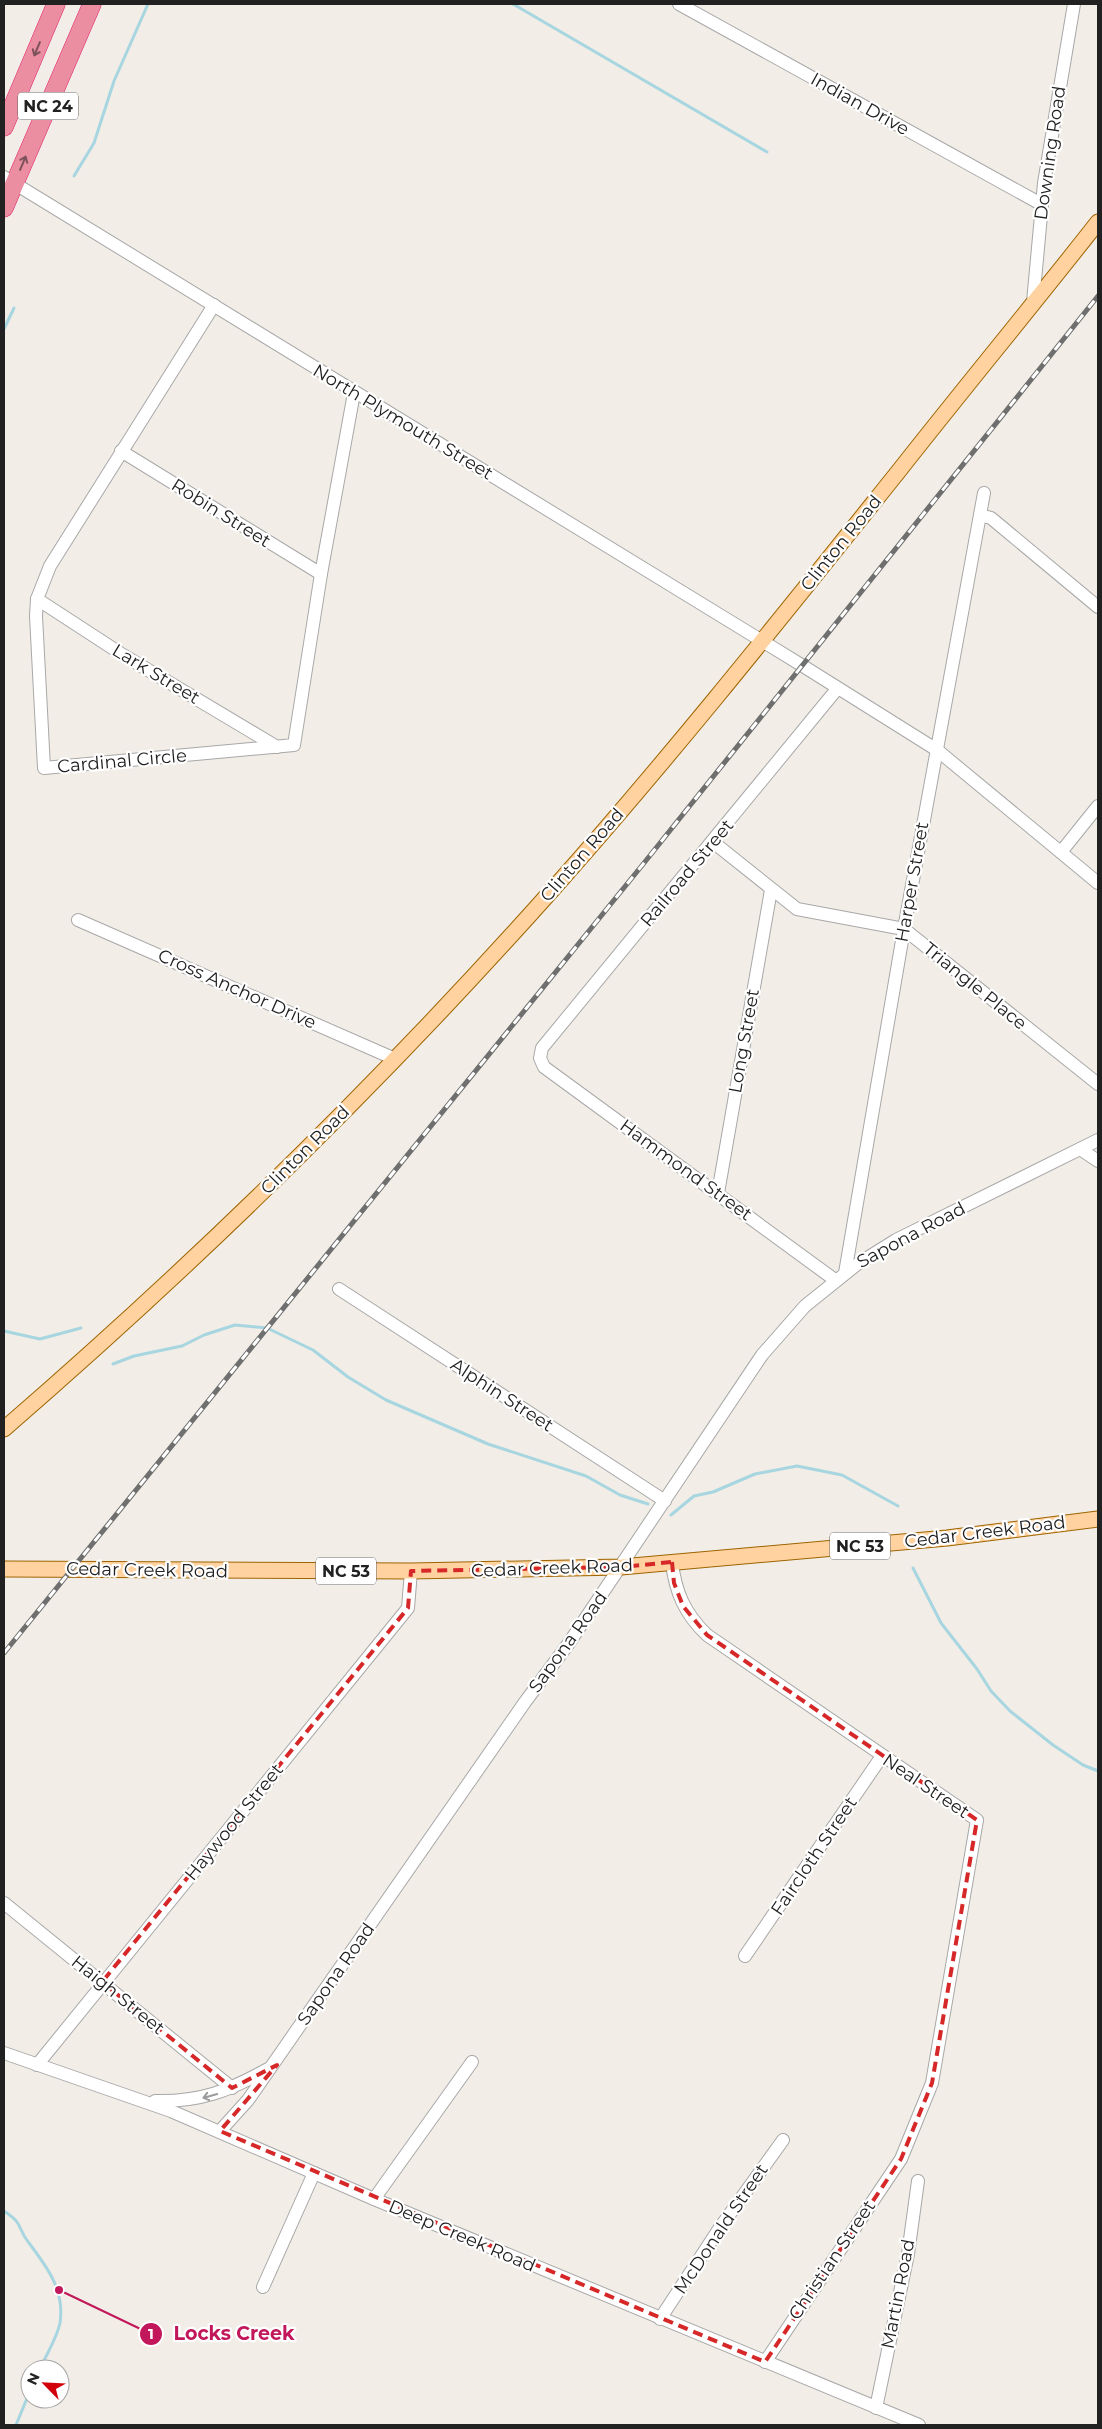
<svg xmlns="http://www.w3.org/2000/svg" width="1102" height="2429" font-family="Montserrat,sans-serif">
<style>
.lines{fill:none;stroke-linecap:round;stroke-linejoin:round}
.stream{stroke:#a7d5e0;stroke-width:3}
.minor-casing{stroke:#a8a8a8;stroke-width:14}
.major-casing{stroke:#9e6400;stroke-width:17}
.highway-casing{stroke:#e2226b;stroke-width:19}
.minor{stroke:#fff;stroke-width:12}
.major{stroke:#ffd29f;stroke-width:15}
.highway{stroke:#eb8ea2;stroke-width:18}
.rail-casing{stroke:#6f6f6f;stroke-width:5}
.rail{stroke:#fff;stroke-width:3;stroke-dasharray:9;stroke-linecap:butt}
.oneway{stroke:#7c525b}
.oneway2{stroke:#9b9b9b}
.marked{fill:none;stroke:#d62828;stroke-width:4;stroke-dasharray:10 6;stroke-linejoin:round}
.labels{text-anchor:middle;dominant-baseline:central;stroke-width:4.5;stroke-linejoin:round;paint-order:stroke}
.shield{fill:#fff;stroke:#646464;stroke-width:1}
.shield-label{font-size:16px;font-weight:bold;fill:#212121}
.street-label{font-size:18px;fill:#212121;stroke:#fff}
.leader{fill:none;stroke:#c2185b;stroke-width:2}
.callout-dot{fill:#c2185b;stroke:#fff;stroke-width:2}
.mark-label{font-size:15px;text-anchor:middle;font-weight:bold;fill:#fff}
.callout-label{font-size:19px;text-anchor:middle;font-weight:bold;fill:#c2185b;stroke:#fff;stroke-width:4.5;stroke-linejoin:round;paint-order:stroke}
</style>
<rect width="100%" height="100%" fill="#f2eee7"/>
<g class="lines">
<g class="stream">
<path d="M513 4 767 152"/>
<path d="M74 176 94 143 114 81 148 4"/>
<path d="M4 329 14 308"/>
<path d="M4 1331 40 1339 81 1328"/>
<path d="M113 1364 134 1356 182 1346 204 1335 235 1325 267 1328 313 1350 348 1377 386 1400 488 1444 586 1476 620 1495 648 1504"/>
<path d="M671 1515 694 1496 713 1492 755 1474 797 1466 842 1475 898 1506"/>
<path d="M913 1568 941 1623 977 1669 991 1691 1010 1711 1053 1745 1083 1765 1098 1771"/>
<path d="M4 2211C25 2225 16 2227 29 2243 47 2267 65 2290 60 2323 57 2338 46 2355 40 2369"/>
<path d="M16 2425 30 2391"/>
</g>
<g class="minor-casing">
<g id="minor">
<path d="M679 4 1041 204"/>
<path d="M4 177 803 666 937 750 1098 883"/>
<path d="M1033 302 1044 183 1074 4"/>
<path d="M214 305 50 566 37 599 36 616 44 768 294 745 321 574 354 393"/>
<path d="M121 451 321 574"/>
<path d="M980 515 991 518 1098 607"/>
<path d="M37 599 123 655 277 747"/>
<path d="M713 842 797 909 904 929 1098 1084"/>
<path d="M1061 852 1098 806"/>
<path d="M78 920 395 1059"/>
<path d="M1080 1149 1098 1161"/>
<path d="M718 1193 771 890"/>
<path d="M845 1273 904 929 984 493"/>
<path d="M835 1280 544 1067 540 1058 542 1048 837 689"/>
<path d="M339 1289 665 1501"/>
<path d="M672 1562C675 1592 685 1614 707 1635L977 1820 932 2083 901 2159 765 2362"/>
<path d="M4 1903 232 2088"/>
<path d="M745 1956 882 1756"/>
<path d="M4 2053 171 2111 374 2199 919 2425"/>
<path d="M37 2065 408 1608 411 1571"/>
<path d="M155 2101C201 2102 228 2091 268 2069"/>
<path d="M220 2131 248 2100 525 1702 569 1643 762 1355 805 1306 856 1265 896 1240 1098 1140"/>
<path d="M374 2199 472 2062"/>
<path d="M263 2287 314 2173"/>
<path d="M660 2319 719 2229 783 2140"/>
<path d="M876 2408 908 2254 918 2181"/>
</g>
</g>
<g class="major-casing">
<g id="major">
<path d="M4 1429C198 1261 382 1081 553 889 673 754 785 613 898 472 964 388 1032 306 1098 222"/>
<path d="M4 1569 411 1571 621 1567 947 1538 1098 1519"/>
</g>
</g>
<g class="highway-casing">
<g id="highway">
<path d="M4 127 56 4"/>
<path d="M4 208 92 4"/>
</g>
</g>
<use href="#minor" class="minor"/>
<use href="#major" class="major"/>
<use href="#highway" class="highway"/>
<g class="rail-casing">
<path id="rail" d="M4 1653 644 863 1098 296"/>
</g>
<use href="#rail" class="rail"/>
</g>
<defs><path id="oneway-shaft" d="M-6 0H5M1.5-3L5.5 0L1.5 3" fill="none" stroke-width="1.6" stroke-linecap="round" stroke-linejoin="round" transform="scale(1.25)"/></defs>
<g class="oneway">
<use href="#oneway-shaft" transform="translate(37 49) rotate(113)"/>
<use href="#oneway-shaft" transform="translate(23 163) rotate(-67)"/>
</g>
<use class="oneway2" href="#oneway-shaft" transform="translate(210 2096) rotate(164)"/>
<path class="marked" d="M672 1562 674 1583 683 1606 707 1635 977 1820 932 2083 901 2159 765 2362 220 2131 277 2065 232 2088 102 1982 408 1608 411 1571 621 1567Z"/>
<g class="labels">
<g class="shield">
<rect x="18" y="92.5" width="60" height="27" rx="4"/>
<rect x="830" y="1532.5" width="60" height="27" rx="4"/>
<rect x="316" y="1557.5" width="60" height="27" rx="4"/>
</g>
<g class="shield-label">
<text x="48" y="106">NC 24</text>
<text x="860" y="1546">NC 53</text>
<text x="346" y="1571">NC 53</text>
</g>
<g class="street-label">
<text transform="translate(860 104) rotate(29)">Indian Drive</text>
<text transform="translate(1050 153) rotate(-82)">Downing Road</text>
<text transform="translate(403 422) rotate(31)">North Plymouth Street</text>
<text transform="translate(221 513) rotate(32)">Robin Street</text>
<text transform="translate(841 543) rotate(-51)">Clinton Road</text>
<text transform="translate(156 674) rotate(31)">Lark Street</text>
<text transform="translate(122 761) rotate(-5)">Cardinal Circle</text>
<text transform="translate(582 855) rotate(-49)">Clinton Road</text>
<text transform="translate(687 873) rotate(-50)">Railroad Street</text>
<text transform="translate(912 882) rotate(-80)">Harper Street</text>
<text transform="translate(975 986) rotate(39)">Triangle Place</text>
<text transform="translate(237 989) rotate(24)">Cross Anchor Drive</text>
<text transform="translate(744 1041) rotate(-80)">Long Street</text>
<text transform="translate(305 1150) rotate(-45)">Clinton Road</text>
<text transform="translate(686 1170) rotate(36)">Hammond Street</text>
<text transform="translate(911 1235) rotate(-28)">Sapona Road</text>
<text transform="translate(502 1395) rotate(33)">Alphin Street</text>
<text transform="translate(985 1532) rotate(-7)">Cedar Creek Road</text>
<text transform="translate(552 1568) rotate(-2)">Cedar Creek Road</text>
<text transform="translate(147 1570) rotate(1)">Cedar Creek Road</text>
<text transform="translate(568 1642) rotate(-54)">Sapona Road</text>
<text transform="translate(926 1786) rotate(34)">Neal Street</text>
<text transform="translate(234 1822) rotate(-51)">Haywood Street</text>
<text transform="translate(814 1856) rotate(-56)">Faircloth Street</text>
<text transform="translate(336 1974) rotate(-55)">Sapona Road</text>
<text transform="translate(118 1995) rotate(39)">Haigh Street</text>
<text transform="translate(721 2229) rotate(-56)">McDonald Street</text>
<text transform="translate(462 2236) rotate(23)">Deep Creek Road</text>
<text transform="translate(832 2260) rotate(-56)">Christian Street</text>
<text transform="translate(898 2294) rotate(-79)">Martin Road</text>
</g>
</g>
<path class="leader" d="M59 2290L151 2334"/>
<g class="callout-dot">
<circle cx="59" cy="2290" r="5"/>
<circle cx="151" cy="2334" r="12"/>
</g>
<g class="mark-label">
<text x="151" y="2339">1</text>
</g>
<g class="callout-label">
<text x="234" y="2340">Locks Creek</text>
</g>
<rect width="1102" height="2429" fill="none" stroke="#212121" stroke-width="10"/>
<g transform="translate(45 2384) rotate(294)"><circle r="24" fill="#ffffff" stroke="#a6a6a6"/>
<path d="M0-4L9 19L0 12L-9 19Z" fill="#d20008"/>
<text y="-8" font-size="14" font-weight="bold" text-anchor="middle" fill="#212121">N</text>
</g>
</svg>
